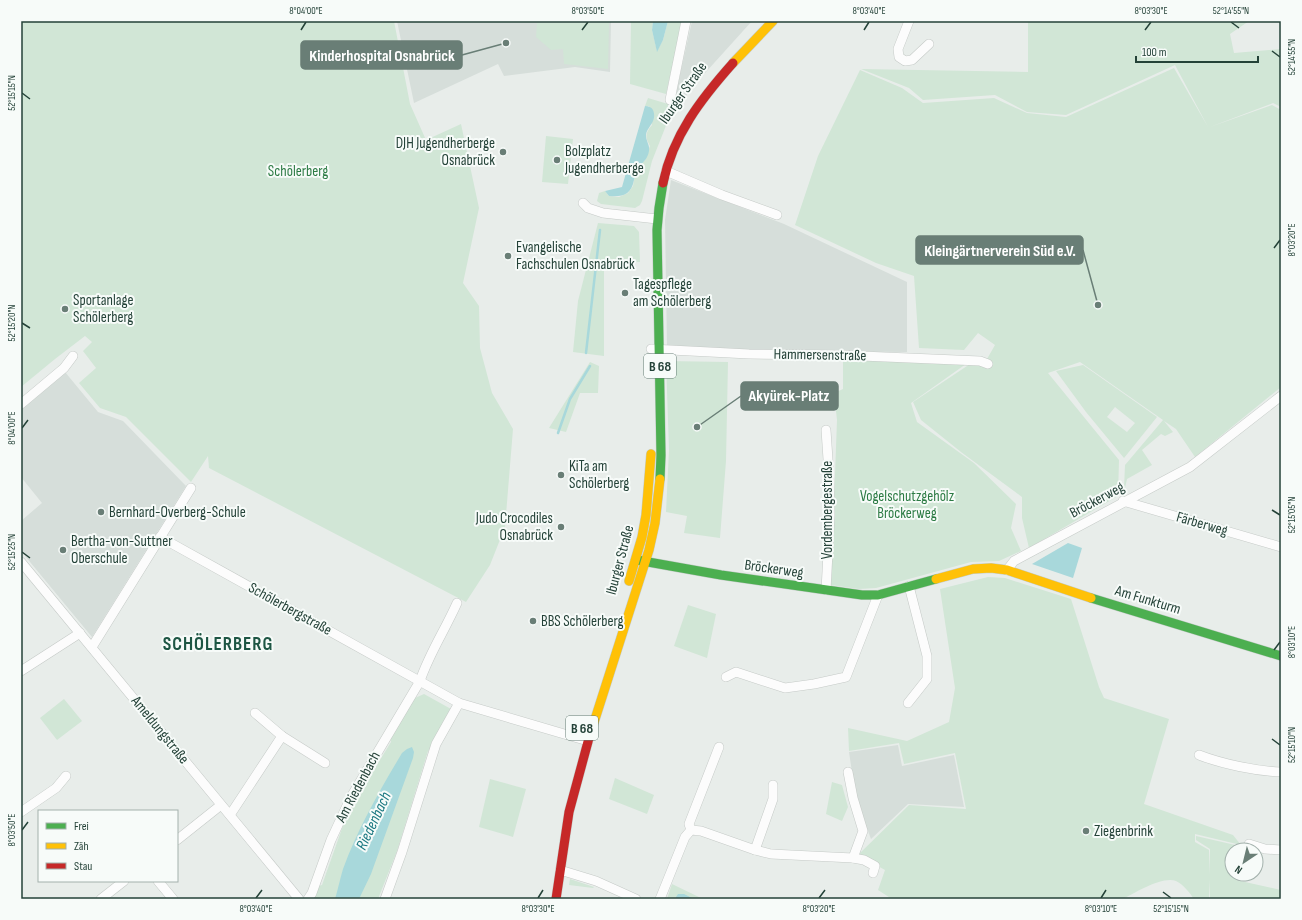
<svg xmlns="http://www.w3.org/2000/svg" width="1302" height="920" font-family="'Sofia Sans Condensed',sans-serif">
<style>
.built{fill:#d6deda}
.green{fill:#d1e6d6;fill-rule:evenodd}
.water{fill:#a8d8db}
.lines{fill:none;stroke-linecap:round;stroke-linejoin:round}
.stream{stroke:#a8d8db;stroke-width:2.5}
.street-casing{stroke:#c5cac7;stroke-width:10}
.fast-casing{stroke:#c3cbc7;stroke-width:10}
.slow-casing{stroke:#c3cbc7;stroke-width:10}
.jam-casing{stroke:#c3cbc7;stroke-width:10}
.street{stroke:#fcfcfc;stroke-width:9}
.fast{stroke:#4caf50;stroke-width:9}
.slow{stroke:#ffc107;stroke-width:9}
.jam{stroke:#c62828;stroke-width:9}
.ticks{fill:none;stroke:#244238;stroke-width:1.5}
.poi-dot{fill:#697e76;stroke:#f7fbf9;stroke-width:1.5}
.labels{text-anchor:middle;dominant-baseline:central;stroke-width:4;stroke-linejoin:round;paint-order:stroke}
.shield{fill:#f7fbf9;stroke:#637a72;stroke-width:1}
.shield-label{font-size:14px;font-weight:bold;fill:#244238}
.street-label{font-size:15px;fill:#244238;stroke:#f7fbf9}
.poi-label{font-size:15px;fill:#244238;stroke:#f7fbf9;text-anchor:start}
.park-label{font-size:15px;fill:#2c7b44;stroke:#f7fbf9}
.water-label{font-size:16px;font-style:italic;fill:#1b7881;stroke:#f7fbf9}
.district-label{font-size:19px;font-weight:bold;letter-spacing:1px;fill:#1e5644;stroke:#f7fbf9}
.leader{fill:none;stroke:#697e76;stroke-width:1.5}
.callout-dot{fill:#697e76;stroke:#f7fbf9;stroke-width:1.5}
.callout{fill:#697e76;stroke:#697e76;stroke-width:1.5}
.callout-label{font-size:16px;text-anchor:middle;font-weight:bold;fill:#fff}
.neatline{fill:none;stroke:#244238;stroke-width:1.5}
.ticks-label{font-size:10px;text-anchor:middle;fill:#244238}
</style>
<rect width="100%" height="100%" fill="#e8edea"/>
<g class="built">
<path d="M397 21H611L610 72 575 67 504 76 498 64 414 103Z"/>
<path d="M692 21H752L696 83 674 111 676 93Z"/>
<path d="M671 180 784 224 907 282V352L749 351 667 346 665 220Z"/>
<path d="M65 372 98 412 123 421 186 486 92 637 21 551V521L42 503 21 477V409Z"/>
<path d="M898 745 902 766 954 755 964 807 908 804 871 839 856 799 849 752Z"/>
</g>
<g class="green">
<path d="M21 21H394L410 104 426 140 461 124 479 208 463 283 479 306 480 348 492 393 513 429 505 527 490 565 466 602 209 468 208 456 191 482 126 417 100 408 79 383 96 368 83 351 92 342 85 336 55 359 21 387Z"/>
<path d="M631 21H653L652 30 657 51 663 40 668 21H682L666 94 630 84Z"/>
<path d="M1028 21H1249L1230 34 1234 53 1281 49V107L1273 103 1210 127 1272 105 1281 110V387L1195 457 1176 429 1164 421 1173 432 1165 436 1161 434 1142 450 1152 465 1127 479 1125 488H1124L1125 465 1163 420 1080 362 1048 373 1119 460 1118 496 1029 548 1022 518V497L961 452 921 420 913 402 970 364 983 366 995 345 978 333 964 350 919 348 914 276 876 263 795 225 818 156 860 70 902 88 923 103 994 98 1027 113 1066 117 1174 68 1208 127 1175 65 1066 115 1027 112 995 95 923 100 909 88 861 69 1028 72Z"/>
<path d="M537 23H609L608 69 564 64 563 49 551 50 536 37Z"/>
<path d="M648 98 668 104 669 118 652 161 642 201 640 205 635 208 601 204 597 201 599 193 605 191 609 196 619 197 628 193 633 186 636 170 645 160 650 146C645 137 645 133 652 125L649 106H645Z"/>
<path d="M546 136 573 139 568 184 542 182Z"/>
<path d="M598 223 634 226 639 232 640 262 604 263V356L573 352 578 301Z"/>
<path d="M843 357 966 364 911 403 917 422 974 463 1016 504 1011 528 1021 551 999 561 971 562 876 588 859 589 831 585 837 420 834 393 843 389Z"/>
<path d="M666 361 728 362 726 461 720 538 684 533 687 516 666 512 669 450Z"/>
<path d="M590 362 599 366 598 393H580L566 432 549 428Z"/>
<path d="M1083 365 1157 417 1124 458 1086 412 1056 371ZM1115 407 1135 423 1127 432 1107 417Z"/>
<path d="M988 577 1005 578 1071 599 1099 687 1104 698 1169 719 1144 804 1233 835 1241 845 1195 834V842L1209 850 1210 875V849L1196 840V836L1244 847 1243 850H1232V874H1237L1236 880 1281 890V899H1210V880L1209 899H1194C1190 893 1183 884 1176 881 1162 876 1135 893 1123 899H892L878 890 885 870 858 855 909 805 966 809 955 753 904 764 899 743 849 751 848 728 907 741 949 722 955 688 940 589Z"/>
<path d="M688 605 716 614 707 658 674 646Z"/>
<path d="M424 694 451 709 432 748 428 751 397 851 378 899H313L318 886 322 885 345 820 356 799 391 742 390 737 415 698Z"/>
<path d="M64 699 82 721 57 740 40 718Z"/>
<path d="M615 778 654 795 647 814 609 799Z"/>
<path d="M490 779 526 789 513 837 479 827Z"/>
<path d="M832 782 842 785 848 807 842 821 826 814Z"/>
<path d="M570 879 594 887 593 888 569 885Z"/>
<path d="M672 884 703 899H667Z"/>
</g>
<g class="water">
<path d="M653 21H668L663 40 657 52 652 30Z"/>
<path d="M645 106C649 106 651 107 653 110 658 122 646 127 646 136 646 141 650 145 649 151 648 159 642 163 637 169 635 172 635 177 634 180 631 195 623 197 609 196L605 191 622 187Z"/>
<path d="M1068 543 1082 548 1073 578 1032 564Z"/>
<path d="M412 747 414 752 413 758 371 874 359 899H335C338 889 340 879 343 869 358 828 380 790 402 753L407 749Z"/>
<path d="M678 894H684L694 899H676V897Z"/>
</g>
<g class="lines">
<g class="stream">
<path d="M586 353 600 230"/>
<path d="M558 433 570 399 590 366"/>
</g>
<g class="street-casing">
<g id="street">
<path d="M909 21 898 49 899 57 905 61 912 60 929 44"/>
<path d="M670 100 686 21"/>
<path d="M666 171 722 195 777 215"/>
<path d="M583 203 588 208 603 213 657 219"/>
<path d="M651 349 749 354 838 355 980 361 988 364"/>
<path d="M21 404 64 368 73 356"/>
<path d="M1123 501 1281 547"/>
<path d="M160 537 459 703 588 741"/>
<path d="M21 562 299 899"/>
<path d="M1007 570 1014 561 1027 554 1190 467 1281 396"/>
<path d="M826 590 830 515 829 474 826 430"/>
<path d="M92 647 191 488"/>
<path d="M21 671 80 633"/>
<path d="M726 677 736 672 785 688 814 684 846 677 878 595"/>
<path d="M908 703 927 679V656L909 586"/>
<path d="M255 713 282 736 325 763"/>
<path d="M1199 755C1222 764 1256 771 1281 772"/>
<path d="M21 812 56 788 66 776"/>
<path d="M230 815 282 736"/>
<path d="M691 830 689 824 719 747"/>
<path d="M177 840 221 805"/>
<path d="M1249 844 1265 849 1281 850"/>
<path d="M755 850 773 799V785"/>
<path d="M853 858 864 860 875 866 873 873"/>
<path d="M560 870 596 881 636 899"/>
<path d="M158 881 173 899"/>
<path d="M101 899 124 881"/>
<path d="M308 899 312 893 331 840 351 797 420 681C429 654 445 630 457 603"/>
<path d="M385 899 402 852 436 744 459 703"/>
<path d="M660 899 685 837 691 830 701 831 755 850 771 854 853 858 863 831 853 798 848 772"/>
</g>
</g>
<g class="fast-casing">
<g id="fast">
<path d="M660 479 661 455 657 230 659 208 663 183"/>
<path d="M637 560 721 575 862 595H878L936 579"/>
<path d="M1091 598 1281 656"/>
</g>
</g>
<g class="slow-casing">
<g id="slow">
<path d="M733 63 773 21"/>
<path d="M936 579 973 569 991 568 1007 570 1091 598"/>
<path d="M629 581 642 537 646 515 651 454"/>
<path d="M589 738 649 550 655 523 660 479"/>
</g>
</g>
<g class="jam-casing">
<g id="jam">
<path d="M663 183C673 135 701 99 733 63"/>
<path d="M556 899 569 812 589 738"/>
</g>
</g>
<use href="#street" class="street"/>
<use href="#fast" class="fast"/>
<use href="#slow" class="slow"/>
<use href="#jam" class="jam"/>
</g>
<path class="ticks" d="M1231 22 1239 28M301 30 306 22M582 30 588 22M864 30 869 22M1145 30 1151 22M1272 51 1280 57M22 93 30 99M1274 248 1280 240M22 323 30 328M22 428 28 420M1272 510 1280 515M22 552 30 558M1274 650 1280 642M1272 739 1280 745M22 830 28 822M1163 892 1171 898M256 898 262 890M538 898 543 890M819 898 825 890M1101 898 1106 890"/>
<g class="poi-dot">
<circle cx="503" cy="152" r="4"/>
<circle cx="557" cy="160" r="4"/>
<circle cx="508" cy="256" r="4"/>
<circle cx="625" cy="293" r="4"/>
<circle cx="65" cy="309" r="4"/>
<circle cx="561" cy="475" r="4"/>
<circle cx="101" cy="512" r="4"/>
<circle cx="561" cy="527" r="4"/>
<circle cx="63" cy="550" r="4"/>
<circle cx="533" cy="621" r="4"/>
<circle cx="1086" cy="831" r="4"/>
</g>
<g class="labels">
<g class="shield">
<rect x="644" y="354" width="32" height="24" rx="3"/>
<rect x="566" y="716" width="32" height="24" rx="3"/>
</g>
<g class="shield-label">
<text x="660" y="366">B 68</text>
<text x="582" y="728">B 68</text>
</g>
<g class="street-label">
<text transform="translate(683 93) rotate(-55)">Iburger Straße</text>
<text transform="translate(820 355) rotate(1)">Hammersenstraße</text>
<text transform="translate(1097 500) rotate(-28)">Bröckerweg</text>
<text transform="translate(827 510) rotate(-90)">Vordembergestraße</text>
<text transform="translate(1202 524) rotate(16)">Färberweg</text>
<text transform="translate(620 560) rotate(-75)">Iburger Straße</text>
<text transform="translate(774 569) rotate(8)">Bröckerweg</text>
<text transform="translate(1148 600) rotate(17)">Am Funkturm</text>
<text transform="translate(290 609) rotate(29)">Schölerbergstraße</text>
<text transform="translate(160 730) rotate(51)">Ameldungstraße</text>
<text transform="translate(358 787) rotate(-62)">Am Riedenbach</text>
</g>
<g class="poi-label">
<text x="495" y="143" text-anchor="end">DJH Jugendherberge<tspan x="495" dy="17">Osnabrück</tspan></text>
<text x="565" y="151">Bolzplatz<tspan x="565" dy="17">Jugendherberge</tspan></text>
<text x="516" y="247">Evangelische<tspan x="516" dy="17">Fachschulen Osnabrück</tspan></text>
<text x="633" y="284">Tagespflege<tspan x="633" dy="17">am Schölerberg</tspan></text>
<text x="73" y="300">Sportanlage<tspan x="73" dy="17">Schölerberg</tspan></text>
<text x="569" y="466">KiTa am<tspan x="569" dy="17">Schölerberg</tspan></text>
<text x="109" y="512">Bernhard-Overberg-Schule</text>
<text x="553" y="518" text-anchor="end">Judo Crocodiles<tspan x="553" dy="17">Osnabrück</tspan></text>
<text x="71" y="541">Bertha-von-Suttner<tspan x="71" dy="17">Oberschule</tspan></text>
<text x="541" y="621">BBS Schölerberg</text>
<text x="1094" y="831">Ziegenbrink</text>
</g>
<g class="park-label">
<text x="298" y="171">Schölerberg</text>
<text x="907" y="496">Vogelschutzgehölz<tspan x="907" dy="17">Bröckerweg</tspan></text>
</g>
<g class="water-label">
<text transform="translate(374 821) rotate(-65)">Riedenbach</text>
</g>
<g class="district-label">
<text x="218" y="644">SCHÖLERBERG</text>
</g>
</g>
<path class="leader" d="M506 43L462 55M1098 305L1083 250M697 427L741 396"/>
<g class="callout-dot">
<circle cx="506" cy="43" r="4"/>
<circle cx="1098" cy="305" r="4"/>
<circle cx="697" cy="427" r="4"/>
</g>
<g class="callout">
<rect x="301" y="41" width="161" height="28" rx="4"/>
<rect x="916" y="236" width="167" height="28" rx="4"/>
<rect x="741" y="382" width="97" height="28" rx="4"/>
</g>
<g class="callout-label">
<text x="382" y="61">Kinderhospital Osnabrück</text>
<text x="1000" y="256">Kleingärtnerverein Süd e.V.</text>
<text x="789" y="401">Akyürek-Platz</text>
</g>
<rect width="1302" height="920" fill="none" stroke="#f7fbf9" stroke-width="44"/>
<rect x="38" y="810" width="140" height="72" fill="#f7fbf9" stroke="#a3b1ac"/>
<rect x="46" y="823" width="20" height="6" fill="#4caf50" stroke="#a3b1ac"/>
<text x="74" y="830" font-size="12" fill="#244238">Frei</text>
<rect x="46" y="843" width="20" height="6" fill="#ffc107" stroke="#a3b1ac"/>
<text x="74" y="850" font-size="12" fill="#244238">Zäh</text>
<rect x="46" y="863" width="20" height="6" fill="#c62828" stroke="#a3b1ac"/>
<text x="74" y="870" font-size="12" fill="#244238">Stau</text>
<g transform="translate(1244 862) rotate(215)"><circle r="19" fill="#f7fbf9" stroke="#a3b1ac"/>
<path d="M0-3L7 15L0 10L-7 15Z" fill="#697e76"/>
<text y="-6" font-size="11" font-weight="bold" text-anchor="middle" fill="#244238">N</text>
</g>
<path d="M1136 56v6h122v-6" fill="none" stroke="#244238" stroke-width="2"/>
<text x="1142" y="56" font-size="12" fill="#244238" stroke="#f7fbf9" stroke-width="3" paint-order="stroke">100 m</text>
<rect x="22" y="22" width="1258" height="876" class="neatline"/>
<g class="ticks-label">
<text x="306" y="14">8°04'00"E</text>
<text x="588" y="14">8°03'50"E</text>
<text x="869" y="14">8°03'40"E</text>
<text x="1151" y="14">8°03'30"E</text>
<text x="1231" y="14">52°14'55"N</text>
<text transform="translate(1291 57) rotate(-90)" y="4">52°14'55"N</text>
<text transform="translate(11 93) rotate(-90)" y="4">52°15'15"N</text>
<text transform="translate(1291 240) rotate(-90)" y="4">8°03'20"E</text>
<text transform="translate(11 323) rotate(-90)" y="4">52°15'20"N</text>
<text transform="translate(11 428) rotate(-90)" y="4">8°04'00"E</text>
<text transform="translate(1291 515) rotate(-90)" y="4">52°15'05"N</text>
<text transform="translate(11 552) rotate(-90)" y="4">52°15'25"N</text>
<text transform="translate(1291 642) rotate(-90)" y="4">8°03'10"E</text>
<text transform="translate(1291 745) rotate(-90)" y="4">52°15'10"N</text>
<text transform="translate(11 830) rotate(-90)" y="4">8°03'50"E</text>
<text x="256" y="912">8°03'40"E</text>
<text x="538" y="912">8°03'30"E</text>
<text x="819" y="912">8°03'20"E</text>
<text x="1101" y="912">8°03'10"E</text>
<text x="1171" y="912">52°15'15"N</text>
</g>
</svg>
